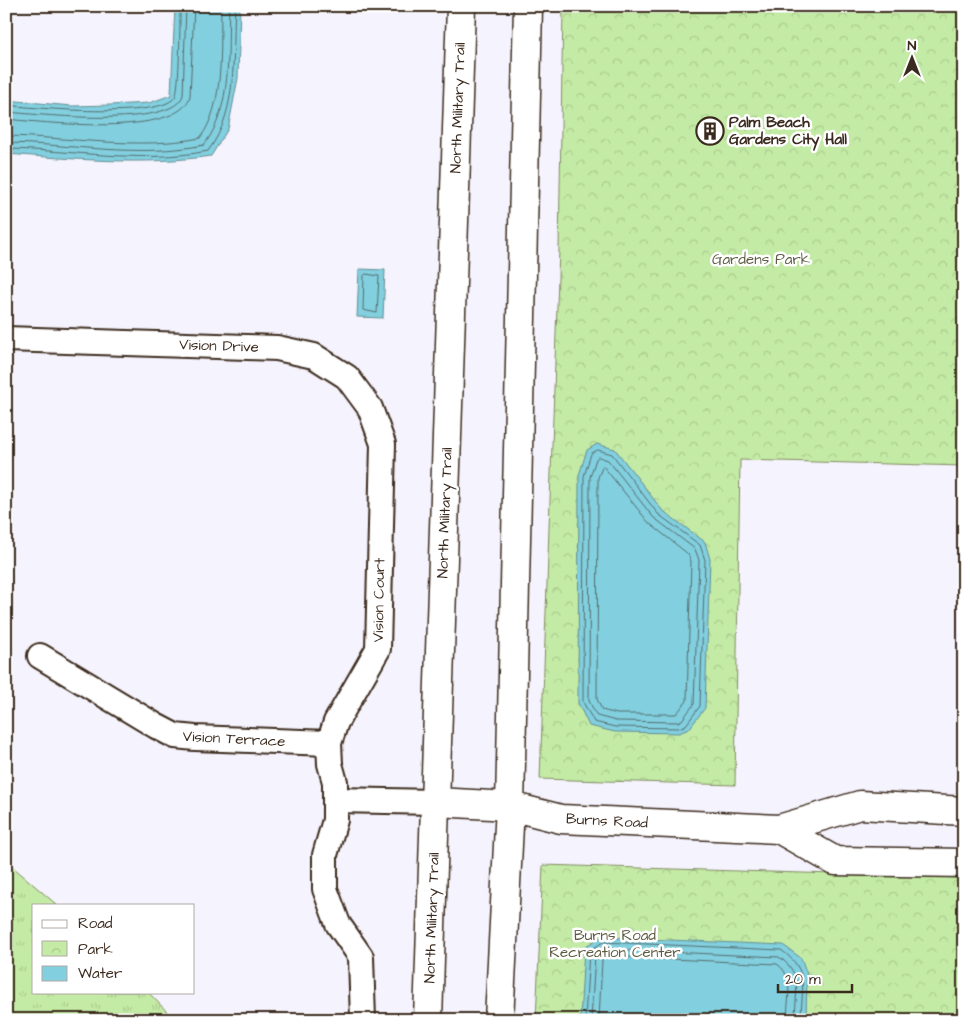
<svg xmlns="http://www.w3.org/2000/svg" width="970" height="1026" font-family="'Architects Daughter',sans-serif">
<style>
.grass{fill:url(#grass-tufts);stroke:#808a62}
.park{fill:url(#park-crowns);stroke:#808a62}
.water{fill:#81cfdf;stroke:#658d92}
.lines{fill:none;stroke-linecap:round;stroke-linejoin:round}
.shore{stroke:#576c6b;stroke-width:1}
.street-casing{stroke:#3b2a1e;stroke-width:28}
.secondary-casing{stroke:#3b2a1e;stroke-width:31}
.street{stroke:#fff;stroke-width:24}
.secondary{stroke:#fff;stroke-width:28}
.labels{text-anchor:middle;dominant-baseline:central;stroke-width:5;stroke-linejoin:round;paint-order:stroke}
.street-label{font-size:15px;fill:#3b2a1e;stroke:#fff}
.poi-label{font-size:15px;font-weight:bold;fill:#3b2a1e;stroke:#fff;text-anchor:start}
.park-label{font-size:15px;fill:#5d5a40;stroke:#fff}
</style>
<defs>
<pattern id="grass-tufts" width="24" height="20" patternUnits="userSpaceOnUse" patternTransform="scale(1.25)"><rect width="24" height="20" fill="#c4eba5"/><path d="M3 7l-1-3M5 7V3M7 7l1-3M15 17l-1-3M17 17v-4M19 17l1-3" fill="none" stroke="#a9ca8e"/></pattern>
<pattern id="park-crowns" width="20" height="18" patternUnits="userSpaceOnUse" patternTransform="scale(1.25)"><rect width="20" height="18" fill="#c4eba5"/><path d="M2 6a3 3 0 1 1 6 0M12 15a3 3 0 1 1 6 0" fill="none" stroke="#a9ca8e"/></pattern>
</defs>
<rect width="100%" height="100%" fill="#f5f3fd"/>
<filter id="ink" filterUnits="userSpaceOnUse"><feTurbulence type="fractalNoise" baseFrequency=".02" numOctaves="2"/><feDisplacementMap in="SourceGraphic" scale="10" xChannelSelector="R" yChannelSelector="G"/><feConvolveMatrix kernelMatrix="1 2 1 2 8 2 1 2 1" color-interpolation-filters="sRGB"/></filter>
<g filter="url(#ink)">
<path class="grass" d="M6 861 57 905H34V992H148L175 1020H6Z"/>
<g class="park">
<path d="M563 6H964V466L740 460 735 785 540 779 559 250Z"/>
<path d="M543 865 964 878V1020H536Z"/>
</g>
<g class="water">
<path d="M175 6H240L238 78 228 129 211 156C144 166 74 159 6 154V100L72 106 110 105 149 103 171 95Z"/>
<path d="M359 269 385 270 383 318 357 317Z"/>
<path d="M597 444 615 449 662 510 705 542 710 559 705 708 689 729 679 733 615 732 589 726 578 703 579 475 587 450Z"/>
<path d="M601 937 783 945 801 958 807 974 806 1020H580L584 947Z"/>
</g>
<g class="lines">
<g class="shore">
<path d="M6 105C34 108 160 120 175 97 180 90 180 19 180 6"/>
<path d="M6 112C36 114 173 130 183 95L186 6"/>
<path d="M6 119C40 122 180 139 190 96L194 6"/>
<path d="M6 136C68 137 139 150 200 138 225 105 220 47 221 6"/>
<path d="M6 143C71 144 140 158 204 145 233 107 227 52 229 6"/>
<path d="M6 149C73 150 142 164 208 151 239 110 232 55 235 6"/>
<path d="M366 274 379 276 377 313 363 310 364 276Z"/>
<path d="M598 450 612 454 658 514 700 545 705 560 700 706 686 725 679 728 615 727 594 722 583 702 584 476 591 454Z"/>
<path d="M599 457 608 460 653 517 695 549 699 560 694 704 682 720 678 722 616 721 597 716 589 701 590 477 596 459Z"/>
<path d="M603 466 649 523 688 554 691 561 687 701 676 714H617L602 710 597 699 598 478Z"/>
<path d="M585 1020 589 951 603 942 781 950C811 971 801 988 801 1020"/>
<path d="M591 1020 595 955 604 949 779 957C804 974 795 993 795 1020"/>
<path d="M599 1020 602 960 606 956 777 964C795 976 787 1000 787 1020"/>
</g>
<g class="street-casing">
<g id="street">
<path d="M6 339 277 348 314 356 347 377 370 408 383 444 378 649 336 722 329 743 330 764 335 782V820L325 855V889L338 924 361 957 363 1020"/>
<path d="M40 656 156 726 175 736 195 738 329 743"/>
<path d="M335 800 436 802"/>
</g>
</g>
<g class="secondary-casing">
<g id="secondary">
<path d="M436 802 510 806 561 819 779 829 860 805 964 811"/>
<path d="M779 829 835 861 964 863"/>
<path d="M428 1020 461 6"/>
<path d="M499 1020 510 806 528 6"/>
</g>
</g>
<use href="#street" class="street"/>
<use href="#secondary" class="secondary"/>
</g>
</g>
<defs>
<g id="building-ring" transform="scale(1.4375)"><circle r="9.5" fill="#fff" stroke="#3b2a1e" stroke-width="1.5"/><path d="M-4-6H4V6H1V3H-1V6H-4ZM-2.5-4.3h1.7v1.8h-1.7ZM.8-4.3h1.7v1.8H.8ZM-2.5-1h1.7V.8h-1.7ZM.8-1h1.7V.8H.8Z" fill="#3b2a1e"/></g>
</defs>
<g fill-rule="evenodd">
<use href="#building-ring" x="710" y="131"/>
</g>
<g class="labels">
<g class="street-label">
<text transform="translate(458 108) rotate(-88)">North Military Trail</text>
<text transform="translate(219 346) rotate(2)">Vision Drive</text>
<text transform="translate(445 513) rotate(-88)">North Military Trail</text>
<text transform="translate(379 600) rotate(-89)">Vision Court</text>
<text transform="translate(234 739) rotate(3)">Vision Terrace</text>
<text transform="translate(607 821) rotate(3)">Burns Road</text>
<text transform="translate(432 918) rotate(-88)">North Military Trail</text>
</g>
<g class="poi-label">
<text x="729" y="122">Palm Beach<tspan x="729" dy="17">Gardens City Hall</tspan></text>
</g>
<g class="park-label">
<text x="761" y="259">Gardens Park</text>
<text x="615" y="935">Burns Road<tspan x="615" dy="17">Recreation Center</tspan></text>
</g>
</g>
<rect width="970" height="1026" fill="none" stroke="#fff" stroke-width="25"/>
<rect x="12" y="12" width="945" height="1001" fill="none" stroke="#3b2a1e" stroke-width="2" filter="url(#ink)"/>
<rect x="32" y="904" width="162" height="90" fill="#ffffff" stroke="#b1aaa5"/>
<rect x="42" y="920" width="25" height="8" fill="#ffffff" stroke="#b1aaa5"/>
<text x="78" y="928" font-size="15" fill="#3b2a1e">Road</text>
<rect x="42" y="941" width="25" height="15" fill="url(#park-crowns)" stroke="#b1aaa5"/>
<text x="78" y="954" font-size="15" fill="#3b2a1e">Park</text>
<rect x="42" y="966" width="25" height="15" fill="#81cfdf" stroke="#b1aaa5"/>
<text x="78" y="978" font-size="15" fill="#3b2a1e">Water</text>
<g transform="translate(912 58)" stroke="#ffffff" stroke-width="4" paint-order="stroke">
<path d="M0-4L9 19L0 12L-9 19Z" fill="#3b2a1e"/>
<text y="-8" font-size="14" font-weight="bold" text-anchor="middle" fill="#3b2a1e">N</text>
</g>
<path d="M778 984v8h74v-8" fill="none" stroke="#3b2a1e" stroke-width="2.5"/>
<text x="785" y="984" font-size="15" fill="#3b2a1e" stroke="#ffffff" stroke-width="4" paint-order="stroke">20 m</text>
</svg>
